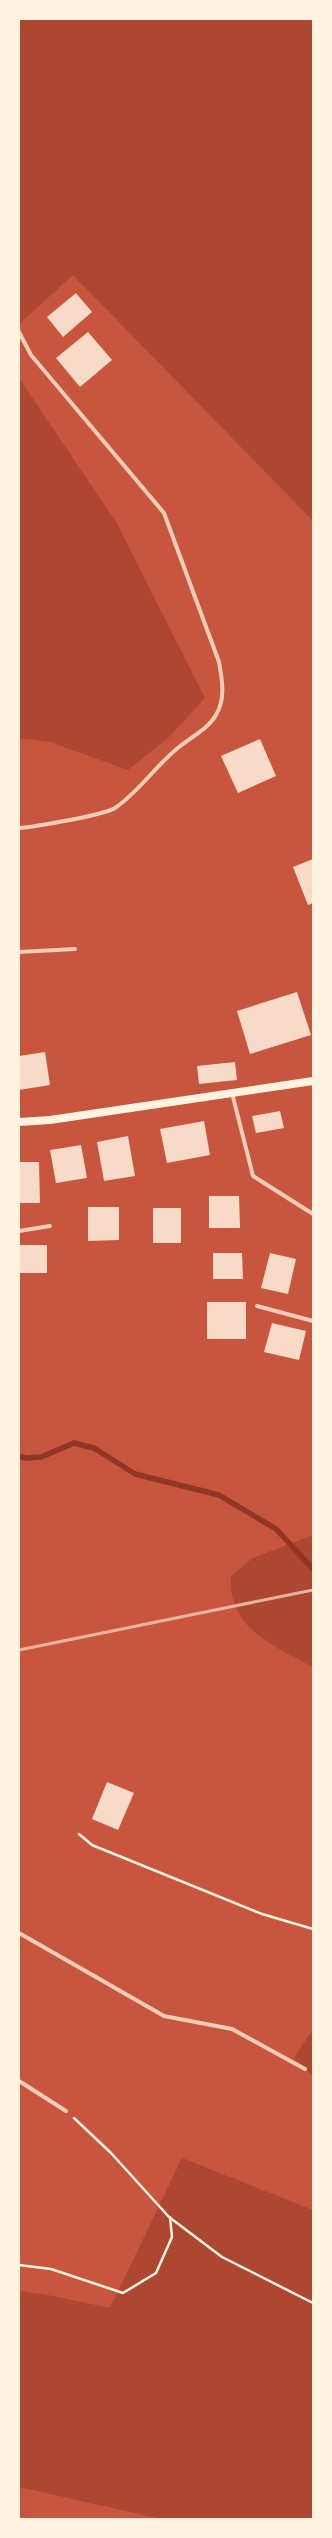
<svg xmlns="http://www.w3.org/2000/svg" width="332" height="2538" font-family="'Source Sans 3',sans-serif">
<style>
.green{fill:#ae4732}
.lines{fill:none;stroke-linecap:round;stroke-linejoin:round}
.stream{stroke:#8f3625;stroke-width:5.5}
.building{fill:#f7dbc8}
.path{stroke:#fff3e0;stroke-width:2.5}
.minor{stroke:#f1ccb7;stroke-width:4}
.secondary{stroke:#fff3e0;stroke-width:8}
.rail{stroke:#e9b49f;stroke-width:3}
</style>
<rect width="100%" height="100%" fill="#c8553d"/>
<g class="green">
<path d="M19 19H313V521L73 275 19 324Z"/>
<path d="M19 378 116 522 205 698 169 737 128 770 50 742 19 738Z"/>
<path d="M313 1535V1667C274 1646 227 1628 231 1576L251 1559Z"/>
<path d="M313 2029V2076L294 2058Z"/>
<path d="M182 2158 313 2210V2519H162L19 2487V2291L43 2294 110 2308Z"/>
</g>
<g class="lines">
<path class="stream" d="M19 1456 26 1458 41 1457 74 1443 94 1448 135 1474 219 1495 276 1529 313 1569"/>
</g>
<g class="building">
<path d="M76 293 92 312 63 337 47 317Z"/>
<path d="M88 332 112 360 80 387 56 358Z"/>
<path d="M260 739 276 776 238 793 221 756Z"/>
<path d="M313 859V903L308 905 293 867Z"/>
<path d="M297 992 311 1035 250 1054 237 1011Z"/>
<path d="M45 1052 50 1085 19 1090V1056Z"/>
<path d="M235 1062 237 1080 199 1084 197 1066Z"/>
<path d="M280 1111 284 1128 256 1133 252 1116Z"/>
<path d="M204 1121 210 1155 167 1163 160 1129Z"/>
<path d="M128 1136 135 1176 104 1181 97 1142Z"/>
<path d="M81 1145 87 1178 56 1183 50 1150Z"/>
<path d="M19 1162H39L40 1203H19Z"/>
<path d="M209 1196H239L240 1228H209Z"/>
<path d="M88 1207H119V1240L88 1241Z"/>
<rect x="153" y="1208" width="28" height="35"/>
<rect x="19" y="1245" width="28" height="28"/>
<path d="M213 1253H242L243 1279H213Z"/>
<path d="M270 1253 296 1259 288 1294 261 1288Z"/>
<rect x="207" y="1302" width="39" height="37"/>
<path d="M272 1323 306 1331 299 1360 264 1352Z"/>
<path d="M107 1782 134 1793 118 1830 92 1819Z"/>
</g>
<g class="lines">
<g class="path">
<path d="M79 1834 92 1845 262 1914 313 1929"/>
<path d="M74 2118 111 2153 169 2217 222 2257 313 2303"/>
<path d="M19 2265 51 2269 123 2293 156 2273 172 2237 170 2217"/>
</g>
<g class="minor">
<path d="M19 332 31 355 164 513 219 662C222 680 226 698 216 715 208 729 191 737 179 747 156 765 139 792 115 808 104 815 34 827 19 828"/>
<path d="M19 952 75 949"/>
<path d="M232 1093 253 1176 313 1214"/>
<path d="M19 1231 50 1226"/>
<path d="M257 1306 313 1321"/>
<path d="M19 1933 164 2016 232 2029 305 2069"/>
<path d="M19 2081 66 2111"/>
</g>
<path class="secondary" d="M19 1122 50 1120 313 1081"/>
<path class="rail" d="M19 1650 313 1590"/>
</g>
<rect width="332" height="2538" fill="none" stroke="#fff3e0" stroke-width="40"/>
</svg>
